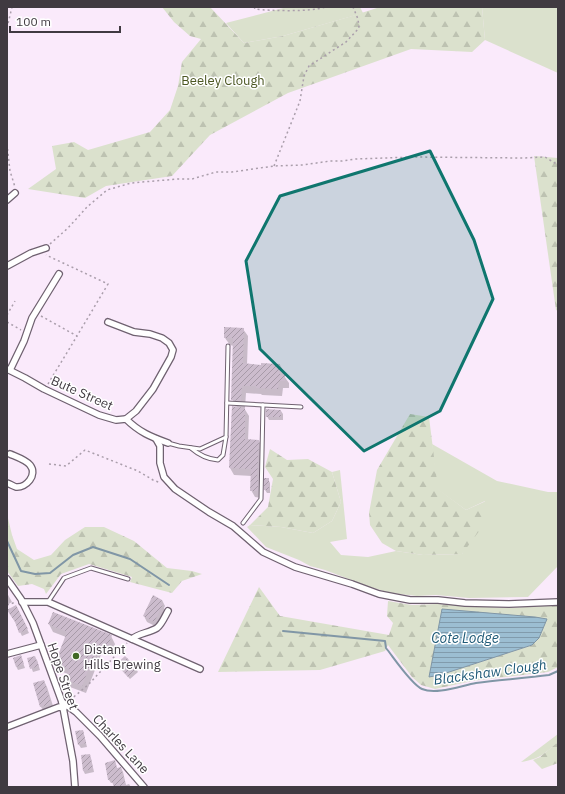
<svg xmlns="http://www.w3.org/2000/svg" width="565" height="794" font-family="'IBM Plex Sans',sans-serif">
<style>
.grass{fill:#dbe1cd}
.forest{fill:url(#forest-firs);fill-rule:evenodd}
.water{fill:url(#water-rules);stroke:#8096a6}
.shadow{fill:#0003}
.lines{fill:none;stroke-linecap:round;stroke-linejoin:round}
.stream{stroke:#8096a6;stroke-width:2}
.building{fill:url(#building-hatch)}
.service-casing{stroke:#6f6170;stroke-width:5}
.minor-casing{stroke:#6f6170;stroke-width:8}
.path{stroke:#aa9eab;stroke-width:1.5;stroke-dasharray:2 3;stroke-linecap:butt}
.service{stroke:#fff;stroke-width:3}
.minor{stroke:#fff;stroke-width:5.5}
.marked{fill:#0f766e;fill-opacity:0.2;stroke:#0f766e;stroke-width:3;stroke-linejoin:round}
.poi-dot{fill:#3f6824;stroke:#fff;stroke-width:1.5}
.labels{text-anchor:middle;dominant-baseline:central;stroke-width:3;stroke-linejoin:round;paint-order:stroke}
.park-label{font-size:13px;fill:#4c5723;stroke:#fff}
.street-label{font-size:13px;fill:#403a41;stroke:#fff}
.poi-label{font-size:13px;fill:#403a41;stroke:#fff;text-anchor:start}
.water-label{font-size:14px;font-style:italic;fill:#205b78;stroke:#fff}
</style>
<defs>
<pattern id="forest-firs" width="22" height="20" patternUnits="userSpaceOnUse"><rect width="22" height="20" fill="#dbe1cd"/><path d="M5 1l3.5 6h-7zM16 11l3.5 6h-7z" fill="#bdc2b1"/></pattern>
<pattern id="water-rules" width="6" height="5" patternUnits="userSpaceOnUse"><rect width="6" height="5" fill="#9cbed2"/><path d="M0 2.5h6" fill="none" stroke="#819bac"/></pattern>
<pattern id="building-hatch" width="6" height="6" patternUnits="userSpaceOnUse"><rect width="6" height="6" fill="#ccbccd"/><path d="M-1 1l2-2M0 6l6-6M5 7l2-2" fill="none" stroke="#a79aa8"/></pattern>
</defs>
<rect width="100%" height="100%" fill="#faeafb"/>
<g class="grass">
<path d="M287 7H360L363 13 283 36 244 43 226 23Z"/>
<path d="M482 7H558V73L485 40Z"/>
<path d="M432 444 497 481 548 492H558V566L528 597 469 598 436 595 417 596 390 593 367 586 325 570 310 566 299 560 266 547 247 527 250 525 281 527 313 533 332 521 341 502 332 472 340 470 347 539 330 542 341 555 368 557 396 551 423 555 462 554 485 501 466 510 437 489Z"/>
<path d="M558 734V742C544 754 540 759 521 762Z"/>
</g>
<g class="forest">
<path d="M162 7H210L244 43 283 36 352 16 380 7H482L485 40 472 52 411 49 288 93 210 135 172 176 106 186 85 198 28 189 56 169 52 146 74 142 88 150 150 132 170 110 178 86 182 62 201 39 190 36 174 22Z"/>
<path d="M534 156 558 158V311L556 310Z"/>
<path d="M410 414 429 417 438 489 466 510 486 501 480 530 462 554 423 555 396 551 382 543 370 525 369 513 377 470Z"/>
<path d="M270 449 287 460 308 459 332 472 341 502 332 521 313 533 281 527 250 525 268 507 273 479 265 467Z"/>
<path d="M7 514 12 535 17 549 34 560 51 555 65 540 85 527H104L134 541 167 568 192 571 202 574 182 581 172 593 130 582 132 577 89 564 61 574 46 594 44 589 32 584 18 586 7 571Z"/>
<path d="M259 587 280 616 389 635 393 623 387 616 388 601 412 605 437 604 507 608 558 605V667L548 672 472 681 435 689 421 685 412 677 388 645 385 651 320 670 218 672ZM539 638 532 645 440 675 429 677Z"/>
<path d="M558 742V763L542 769 533 760 540 757Z"/>
</g>
<path class="water" d="M442 609 535 617 547 619 539 638 532 645 440 675 429 677Z"/>
<g class="shadow">
<path d="M243 329 248 336 247 365 262 366 280 365 284 372V376L289 383V388H283L282 396 262 395 261 394 246 393 245 408H244L249 416 248 441H259L263 448 261 498 255 497 251 490 252 476 234 475 230 468 237 408 233 400 234 346 230 345 225 338Z"/>
<path d="M281 411 283 414V420H269L267 416Z"/>
<path d="M268 479 270 483V493H267L265 490Z"/>
<path d="M7 593 12 602 7 605Z"/>
<path d="M162 600 165 606 164 608 165 610 157 627 147 622 144 616Z"/>
<path d="M16 606 29 633 22 636 20 632Z"/>
<path d="M49 624 111 636 115 644 111 655 102 652 86 693 70 687 66 679 68 674 60 671 56 663 66 637 53 632Z"/>
<path d="M28 659 37 660 40 670 33 672Z"/>
<path d="M22 660 25 668 18 670 16 666Z"/>
<path d="M120 668 136 669 138 672 130 679Z"/>
<path d="M44 681 47 687 54 709 44 712 41 707Z"/>
<path d="M83 731 87 747 81 748 79 745Z"/>
<path d="M89 755 91 758 94 772 85 774 83 770Z"/>
<path d="M114 761 117 769 121 768 123 772 126 785 129 784 131 787H115L114 783H111L109 780 107 764Z"/>
</g>
<g class="lines">
<g class="stream">
<path d="M7 541 21 571 35 574 50 573 73 555 93 547 130 559 169 585"/>
<path d="M283 631 385 641 386 648C394 658 411 684 422 689 436 695 460 686 476 683 500 680 525 678 549 675L558 671"/>
</g>
</g>
<g class="building">
<path d="M224 327 244 328 243 363 261 365V363L280 364V375H285V381H279L278 389 256 388V386H242L241 401 231 400 233 338H224Z"/>
<path d="M232 406 245 408V439L259 440 257 478H258V490L257 491H250L251 469 229 468Z"/>
<path d="M266 409 281 410V417H266Z"/>
<rect x="264" y="478" width="5" height="12"/>
<path d="M153 595 162 600 160 603 163 604 154 622 143 616Z"/>
<path d="M16 605 28 629 19 633 15 622 7 610Z"/>
<path d="M53 612 112 635 107 648 98 645 82 686 65 679 69 669 55 663 67 632 48 624Z"/>
<path d="M21 655 24 664 16 667 13 658Z"/>
<path d="M35 656 39 666 30 669 27 658Z"/>
<path d="M125 656 137 668 128 677 116 664Z"/>
<path d="M44 680 51 704 40 707 33 683Z"/>
<path d="M83 730 86 743 78 745 75 731Z"/>
<path d="M90 754 93 769 83 771 81 755Z"/>
<path d="M115 760 117 768 121 767 126 787H114L111 779 108 780 105 763Z"/>
</g>
<g class="lines">
<g class="service-casing">
<g id="service">
<path d="M227 403 301 407"/>
<path d="M168 443 179 446 200 449 226 437 228 346"/>
<path d="M191 448C199 455 207 459 218 460L223 455 226 437"/>
<path d="M243 523 261 499 263 405"/>
<path d="M48 602 64 578 91 568 128 579"/>
</g>
</g>
<g class="minor-casing">
<g id="minor">
<path d="M7 200 15 193"/>
<path d="M7 266 31 253 46 248"/>
<path d="M108 322 134 332 150 334 162 338 169 343 173 350 171 357 153 389 136 411 126 419"/>
<path d="M7 369 25 378 44 389 99 415 116 420 126 419C139 432 151 437 168 443"/>
<path d="M10 370 24 341 32 318 59 274"/>
<path d="M156 439 160 446V463L164 477 175 489 209 512 233 526 263 552 295 567 352 584 379 594 410 600H438L465 603 509 604 558 602"/>
<path d="M7 483C10 484 13 486 16 487 26 488 38 475 30 465 26 460 17 457 10 454"/>
<path d="M7 579 21 599 33 623 62 702 73 761 75 787"/>
<path d="M22 602H48L200 669"/>
<path d="M132 639C139 633 149 633 157 628 162 624 165 616 168 611"/>
<path d="M7 654 41 645"/>
<path d="M62 702 76 712 100 736 144 787"/>
<path d="M7 727 59 707 64 708"/>
</g>
</g>
<g class="path">
<path d="M254 7 255 9C271 11 311 12 325 7"/>
<path d="M7 28 12 7"/>
<path d="M7 144 10 171 15 187"/>
<path d="M274 166 300 101 304 76 309 66 346 42 359 28 358 19 353 7"/>
<path d="M50 244 68 228 87 207 107 190 131 183 178 179H192L216 172H232L274 166 303 165 330 161H342L356 159 413 157 523 158 545 157 558 165"/>
<path d="M7 315 15 301"/>
<path d="M41 316 77 336 108 284 46 255"/>
<path d="M7 322 21 330"/>
<path d="M48 384 77 336"/>
<path d="M49 464 66 466 85 450 138 471 153 480 161 483"/>
<path d="M7 605 16 602"/>
<path d="M70 700 88 685 127 643"/>
</g>
<use href="#service" class="service"/>
<use href="#minor" class="minor"/>
</g>
<path class="marked" d="M430 151 474 240 493 299 440 411 364 451 260 349 246 261 280 196Z"/>
<circle class="poi-dot" cx="76" cy="656" r="4"/>
<g class="labels">
<g class="park-label">
<text x="223" y="80">Beeley Clough</text>
</g>
<g class="street-label">
<text transform="translate(82 393) rotate(24)">Bute Street</text>
<text transform="translate(63 676) rotate(71)">Hope Street</text>
<text transform="translate(121 744) rotate(47)">Charles Lane</text>
</g>
<g class="poi-label">
<text x="84" y="649">Distant<tspan x="84" dy="15">Hills Brewing</tspan></text>
</g>
<g class="water-label">
<text x="465" y="638">Cote Lodge</text>
<text transform="translate(490 672) rotate(-8)">Blackshaw Clough</text>
</g>
</g>
<rect width="565" height="794" fill="none" stroke="#403a41" stroke-width="16"/>
<path d="M10 26v6h110v-6" fill="none" stroke="#403a41" stroke-width="2"/>
<text x="16" y="26" font-size="12" fill="#403a41" stroke="#ffffff" stroke-width="3" paint-order="stroke">100 m</text>
</svg>
